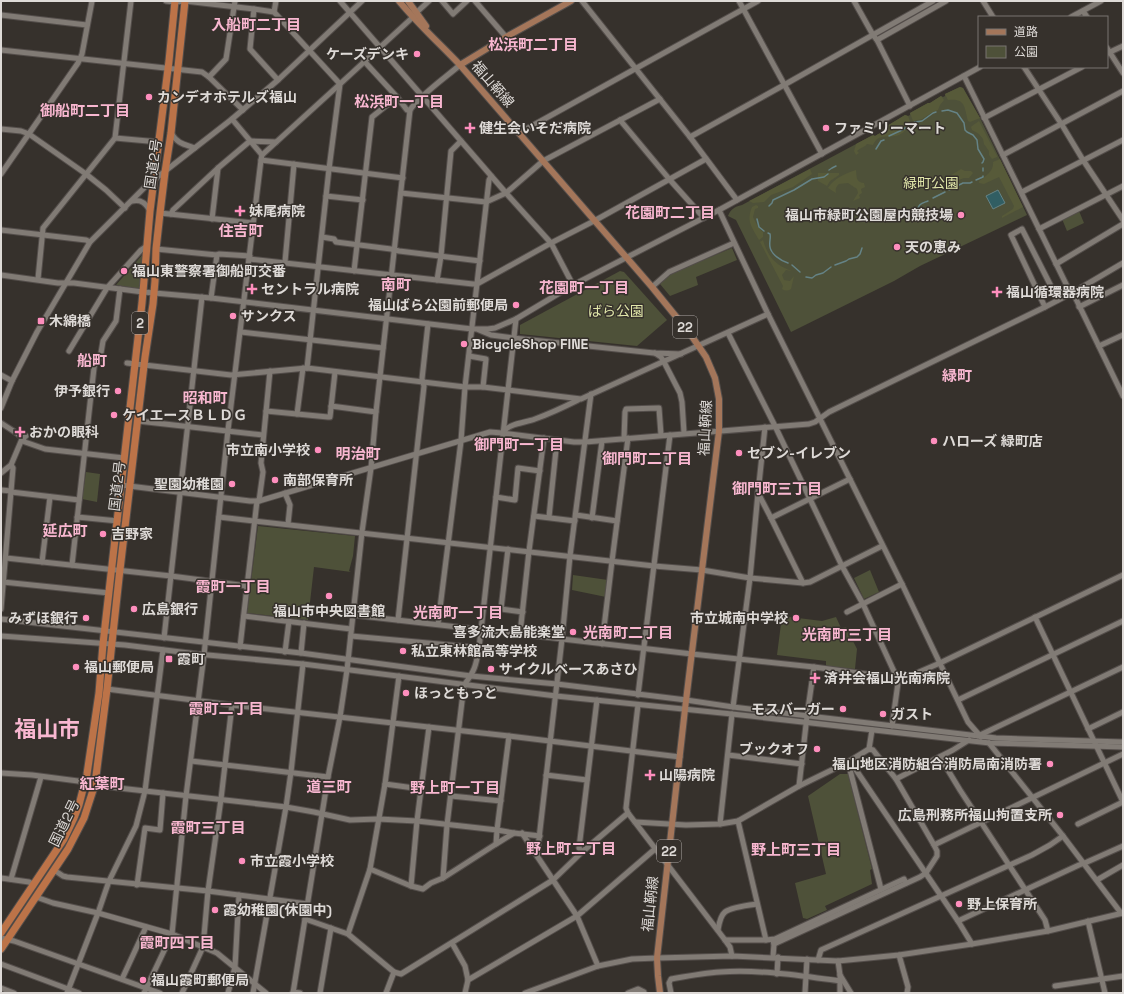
<svg xmlns="http://www.w3.org/2000/svg" width="1124" height="994" font-family="'Space Grotesk','Noto Sans JP',sans-serif">
<style>
.green{fill:#4e5139}
.forest{fill:#575a39}
.water{fill:#315e63;stroke:#658386}
.lines{fill:none;stroke-linecap:round;stroke-linejoin:round}
.stream{stroke:#658386;stroke-width:1.5}
.minor-casing{stroke:#544e4b;stroke-width:7}
.major-casing{stroke:#544e4b;stroke-width:8}
.highway-casing{stroke:#544e4b;stroke-width:9}
.minor{stroke:#817b75;stroke-width:5}
.major{stroke:#a4765a;stroke-width:6}
.highway{stroke:#bc7348;stroke-width:7}
.poi-dot{fill:#fe8ebd;stroke:#36312c;stroke-width:1.5}
.labels{text-anchor:middle;dominant-baseline:central;stroke-width:3;stroke-linejoin:round;paint-order:stroke}
.shield{fill:#36312c;stroke:#aca7a4;stroke-width:1}
.shield-label{font-size:13px;font-weight:bold;fill:#dedad7}
.poi-label{font-size:14px;font-weight:bold;fill:#dedad7;stroke:#36312c;text-anchor:start}
.street-label{font-size:14px;fill:#dedad7;stroke:#36312c}
.park-label{font-size:14px;fill:#e0e6a9;stroke:#36312c}
.neighbourhood-label{font-size:15px;font-weight:bold;fill:#f8b7d0;stroke:#36312c}
.town-label{font-size:22px;font-weight:bold;fill:#f8b7d0;stroke:#36312c}
</style>
<rect width="100%" height="100%" fill="#36312c"/>
<g class="green">
<path d="M960 87 963 88 980 118 1027 215 920 266 894 281 791 332 736 220 728 216C731 209 734 207 742 205L873 135 875 136 880 133V131L887 127V126L905 115 908 116 910 115V113L928 103H930L941 96 943 97 945 96V94Z"/>
<path d="M1079 211 1084 223 1067 231 1062 219Z"/>
<path d="M732 248 737 260 696 277 698 285 670 296 660 284 670 274Z"/>
<path d="M144 253 140 289 116 285Z"/>
<path d="M620 271 624 272 667 320 637 346 520 334V325Z"/>
<path d="M86 472 100 474 97 502 82 499Z"/>
<path d="M258 526 355 536 353 556 349 571 351 572 314 567 308 620 247 613Z"/>
<path d="M870 570 879 592 864 599 854 578Z"/>
<path d="M573 575 608 580 606 597 572 590Z"/>
<path d="M782 616 822 621 836 617 841 628 846 627 857 649 855 669 826 666V661L777 655Z"/>
<path d="M840 774H848L872 869 870 870 872 884 825 906 827 910 807 919 803 918 795 883 826 874 808 796Z"/>
</g>
<g class="forest">
<path d="M960 87 963 88 980 118 970 122 968 121C964 107 966 98 948 100L945 94Z"/>
<path d="M941 96 944 100 940 105 938 110 931 113 922 119 913 121 910 113 928 103H930Z"/>
<path d="M905 115 908 116 911 124C907 128 904 133 899 135 888 139 879 132 873 145L867 144C865 147 860 148 857 151L859 153 856 155 854 151 856 144 873 135 875 136 880 133V131L887 127V126Z"/>
<path d="M979 121 997 156V157L992 159 989 155V151L984 144 983 139 979 134 972 130 971 127 972 126Z"/>
<path d="M1000 159 1023 207 1002 218V216L1013 209 1014 206 999 177 984 184 979 183V181C986 176 994 171 993 162Z"/>
<path d="M810 169 812 174 793 187 771 195 764 202 753 203 749 201Z"/>
<path d="M961 169 965 171H971L973 173 969 178H964L946 185 944 183 945 179Z"/>
<path d="M856 170C857 176 855 182 864 183L865 187 861 189 862 193 859 195 860 198 853 201 858 193 857 189 848 183 839 184C836 187 835 189 836 193L828 188C834 178 846 173 856 170Z"/>
<path d="M818 173H839V175L830 181 827 186 818 181Z"/>
<path d="M756 205 758 206V208L755 209 753 217C756 223 758 228 763 232V237L759 240C752 227 746 222 752 207Z"/>
<path d="M867 211 868 213 872 211 873 214 878 212 880 218 874 221 873 223C869 223 867 219 863 219L858 223 856 222C856 214 860 213 867 211Z"/>
<path d="M763 240C768 257 775 265 792 271L786 270 782 275 784 280 790 281 794 276 791 289C788 291 785 291 782 289L783 286 760 242Z"/>
</g>
<path class="water" d="M998 190 1005 203 993 209 986 196Z"/>
<g class="lines">
<g class="stream">
<path d="M942 111 948 110 957 113 964 123 965 130 967 132 973 135 977 140 978 149 984 159 983 162 982 163"/>
<path d="M889 136 902 130 915 122 922 121 933 113 936 112"/>
<path d="M876 149 881 141 884 140"/>
<path d="M983 168V171"/>
<path d="M829 170 832 168 836 166"/>
<path d="M976 180 983 177V176"/>
<path d="M949 190 963 183H970L972 182"/>
<path d="M933 198 945 192"/>
<path d="M769 206 772 203 773 200 794 190 812 179 824 177 828 174"/>
<path d="M911 215 916 212C920 203 920 204 928 201"/>
<path d="M757 219 759 227 764 231"/>
<path d="M768 233 770 234C771 238 769 242 770 247 771 254 781 261 788 263"/>
<path d="M792 265 800 272"/>
<path d="M835 265 846 261 849 259 857 257 860 254 862 248"/>
<path d="M806 277 812 278 816 275 823 273 831 267"/>
</g>
<g class="minor-casing">
<g id="minor">
<path d="M166 1 175 2 185 1 254 9"/>
<path d="M340 1 506 193 551 243 573 285"/>
<path d="M442 1 453 14 467 1"/>
<path d="M475 1 506 37"/>
<path d="M582 1 690 137 737 200"/>
<path d="M739 1 822 154"/>
<path d="M854 1 873 35 877 40 910 106"/>
<path d="M983 1 993 17"/>
<path d="M1083 11 1087 17"/>
<path d="M274 12 276 1"/>
<path d="M417 12 429 1"/>
<path d="M1 15 87 25"/>
<path d="M1071 17 1101 1"/>
<path d="M877 40 946 1"/>
<path d="M1107 48 1123 73"/>
<path d="M1 50 202 72 209 77 243 110"/>
<path d="M1108 53 1123 46"/>
<path d="M364 61 397 97 407 110H410"/>
<path d="M1024 67 1062 125 1083 160 1123 220"/>
<path d="M964 76 1069 290 1075 297 1123 396"/>
<path d="M209 77 226 59 235 1"/>
<path d="M984 118 1082 67"/>
<path d="M232 119 262 155"/>
<path d="M620 120 670 180 704 218"/>
<path d="M1 129 21 131 29 134 86 174 106 190 125 208"/>
<path d="M171 133C178 144 183 144 195 148"/>
<path d="M519 133 758 1"/>
<path d="M690 137 784 85 933 1"/>
<path d="M115 138 159 142"/>
<path d="M1003 155 1123 91"/>
<path d="M261 160 403 178"/>
<path d="M1 174 78 63 82 54 92 1"/>
<path d="M1022 192 1123 140"/>
<path d="M401 193 486 202 506 193 543 161 660 99"/>
<path d="M326 196 363 200"/>
<path d="M132 201C141 199 146 203 150 211"/>
<path d="M719 210 768 314 902 584 968 722 981 737"/>
<path d="M160 213 253 223"/>
<path d="M171 214 173 210 218 168 250 141 276 142"/>
<path d="M212 219 218 168"/>
<path d="M1039 229 1123 186"/>
<path d="M1 230 86 240 90 242"/>
<path d="M322 237 334 239 336 242 391 249 399 251 480 261"/>
<path d="M156 249 217 255"/>
<path d="M249 259 437 280 473 284H477L551 243 594 221 706 159"/>
<path d="M285 262 294 164"/>
<path d="M1056 264 1123 224"/>
<path d="M354 271 372 117 397 97"/>
<path d="M1 275 58 283H74L143 292 211 298 472 329H488L495 328 516 319 573 285 719 210 980 67"/>
<path d="M38 279 43 228 115 138 131 1"/>
<path d="M437 280 441 256 451 151 461 141"/>
<path d="M652 287 669 272 734 243"/>
<path d="M211 298 217 255 219 254 250 256"/>
<path d="M1045 307 1011 235 1022 229 1058 300"/>
<path d="M1079 307 1123 285"/>
<path d="M479 330 491 335 513 338 654 353 681 354"/>
<path d="M241 332 383 348"/>
<path d="M728 333 775 426 842 566 863 604 897 678 898 683 892 726"/>
<path d="M1099 346 1123 335"/>
<path d="M69 351 107 288 141 250 147 246"/>
<path d="M655 353 661 357 664 362 680 393 682 402 684 433"/>
<path d="M469 356 486 359 483 387"/>
<path d="M100 359 103 341 116 321 120 289"/>
<path d="M127 363 231 375 307 368 423 382 465 387H483L581 399 768 314"/>
<path d="M307 368 329 169 340 84 413 17"/>
<path d="M1 375 12 381"/>
<path d="M591 394 570 556 562 639 537 856 577 916 598 966"/>
<path d="M331 406 376 412"/>
<path d="M1 408 12 381 37 332 90 242 146 186 232 119 278 80 362 1"/>
<path d="M266 411 328 417H330L335 372"/>
<path d="M297 414 303 368"/>
<path d="M138 421 263 435"/>
<path d="M1 423 18 434 25 442 45 449 124 458"/>
<path d="M765 427 758 493 771 518 803 583"/>
<path d="M503 432C510 423 525 423 535 419 549 414 564 407 578 400"/>
<path d="M624 439 625 412 626 409 659 408 661 435"/>
<path d="M1 473 11 465 22 439 26 436"/>
<path d="M121 485 250 501H259L490 432 502 433 574 442H585L809 424 815 422 829 412 1045 307 1072 293 1123 263"/>
<path d="M1 490 11 491"/>
<path d="M11 492 79 500"/>
<path d="M285 493 290 505 288 524"/>
<path d="M496 497 515 500 518 468 540 471"/>
<path d="M259 501 263 472 261 463 270 371"/>
<path d="M576 515 617 521"/>
<path d="M534 516 575 521"/>
<path d="M77 517 118 521"/>
<path d="M219 517 654 566 702 570 750 578 803 583 810 582 882 546"/>
<path d="M549 517 557 440"/>
<path d="M592 518 602 441"/>
<path d="M771 518 850 479"/>
<path d="M508 549 501 609 523 612"/>
<path d="M6 558 171 576 247 586"/>
<path d="M42 562 50 497"/>
<path d="M72 565 95 359"/>
<path d="M3 582 109 593"/>
<path d="M1 609 13 468 11 465"/>
<path d="M847 612 902 584"/>
<path d="M353 615 692 654 814 667 903 679 940 663 1123 575"/>
<path d="M244 616 351 629"/>
<path d="M1035 617 1123 802"/>
<path d="M1 619 301 653 471 676 557 684 686 700 733 707 996 738 1123 742"/>
<path d="M398 620 424 386 422 379 428 324"/>
<path d="M438 624 461 441 465 387 489 180 491 176"/>
<path d="M520 634 529 551 544 438"/>
<path d="M1 636 125 645 197 654 303 664 556 696 732 714 990 743 1123 747"/>
<path d="M351 636 516 651"/>
<path d="M164 638 202 297"/>
<path d="M602 644 612 561 628 438"/>
<path d="M240 647 257 501"/>
<path d="M285 652 289 621"/>
<path d="M301 653 304 623"/>
<path d="M107 689 232 705 509 736 680 757"/>
<path d="M638 695 670 435"/>
<path d="M958 700 1123 621"/>
<path d="M638 705 626 808 628 813 725 940 730 947 732 956"/>
<path d="M733 707 750 578 758 493"/>
<path d="M1088 729 1123 712"/>
<path d="M509 736 497 830 514 833"/>
<path d="M978 736 1123 667"/>
<path d="M989 743 1063 836 1121 913"/>
<path d="M869 749 872 730"/>
<path d="M728 755 802 764"/>
<path d="M940 757 960 790 1045 920 1048 931"/>
<path d="M191 761 328 777"/>
<path d="M850 761 958 921 972 944"/>
<path d="M848 762 881 889"/>
<path d="M1 773 32 775 78 781 101 786 286 807 314 812 350 820 378 819 417 821 497 830 496 844 514 833 540 836"/>
<path d="M546 775 587 780"/>
<path d="M896 779 953 750 969 740"/>
<path d="M385 784 421 789"/>
<path d="M799 786 807 716 814 667"/>
<path d="M451 796 501 801"/>
<path d="M635 822 686 825 720 824 738 821 799 786 848 762 869 749"/>
<path d="M720 824 732 714"/>
<path d="M1078 824 1123 802"/>
<path d="M522 833 537 856"/>
<path d="M934 845 1123 754"/>
<path d="M582 852 579 848 597 700"/>
<path d="M370 869 411 886 423 889 431 883 443 878 447 825 464 685C475 671 476 665 479 648L516 319"/>
<path d="M54 870 63 876 67 877 208 891 308 904"/>
<path d="M1 878 29 882 34 885"/>
<path d="M443 878 496 844"/>
<path d="M11 879 41 777"/>
<path d="M1097 880 1123 865"/>
<path d="M137 885 145 828 160 830 163 793"/>
<path d="M411 886 417 821 429 727"/>
<path d="M36 897 53 903 98 913 172 934 217 953 266 993"/>
<path d="M305 919 348 934 394 972 386 993"/>
<path d="M958 921 1079 865 1087 862 1123 846"/>
<path d="M1088 921 1105 993"/>
<path d="M718 930C719 924 720 916 725 912 731 907 749 905 757 904"/>
<path d="M348 934 370 869 385 784 399 676"/>
<path d="M1 938 14 941 160 993"/>
<path d="M725 940H766L738 821"/>
<path d="M766 940 775 939 904 879 906 883"/>
<path d="M773 941 774 944 773 957"/>
<path d="M452 943 465 966 468 980 465 993"/>
<path d="M774 944 920 877 926 873 937 856V851L934 845 896 779 873 750 869 749"/>
<path d="M899 955 908 987 907 993"/>
<path d="M818 960 821 950 1032 855 1050 845 1063 836"/>
<path d="M838 961 840 975V993"/>
<path d="M1 964 79 993"/>
<path d="M394 972 401 974 553 880 582 852 628 813"/>
<path d="M777 974 778 957"/>
<path d="M840 975 851 993"/>
<path d="M122 979 146 927"/>
<path d="M468 980 577 916 655 849"/>
<path d="M1055 986 1123 976"/>
<path d="M1 988 14 993"/>
<path d="M293 992 300 993"/>
<path d="M67 993 98 913 109 881 136 826 145 791 163 650"/>
<path d="M144 993 172 934 186 796 204 655 228 430 261 160 262 155 340 84 274 12 254 9 250 49 278 80"/>
<path d="M182 993 203 947 208 891 221 799 232 705"/>
<path d="M228 993 235 967 239 895"/>
<path d="M253 993 286 807 291 772 303 664"/>
<path d="M293 993 328 777 340 717 347 670 362 532 371 468 376 412 410 110C419 96 446 77 460 65"/>
<path d="M320 993 331 928"/>
<path d="M525 993 598 966 632 959 657 958 732 956 838 961 899 955 972 944 1048 931 1123 913"/>
<path d="M628 993 638 989 644 992V993"/>
<path d="M671 993 669 983 671 979C688 976 704 973 720 972 759 969 802 976 840 981"/>
<path d="M805 993 807 959"/>
</g>
</g>
<g class="major-casing">
<g id="major">
<path d="M399 1C418 24 440 44 460 65L652 287 691 335 706 357 715 378 719 399V431L685 709 657 958 658 976 660 993"/>
<path d="M408 1 426 26"/>
<path d="M460 65 506 37 571 1"/>
</g>
</g>
<g class="highway-casing">
<g id="highway">
<path d="M1 933 64 839 74 818 79 805 87 774 99 693 103 644 142 303 150 211 169 61 175 1"/>
<path d="M1 949 68 849 84 818 95 784 107 689 119 578 145 357 153 304 155 281 156 249 160 213 165 172 171 133 185 1"/>
</g>
</g>
<use href="#minor" class="minor"/>
<use href="#major" class="major"/>
<use href="#highway" class="highway"/>
</g>
<g class="poi-dot">
<circle cx="417" cy="54" r="4"/>
<circle cx="149" cy="97" r="4"/>
<path d="M468 122h4v4h4v4h-4v4h-4v-4h-4v-4h4z"/>
<circle cx="826" cy="128" r="4"/>
<path d="M238 205h4v4h4v4h-4v4h-4v-4h-4v-4h4z"/>
<circle cx="961" cy="215" r="4"/>
<circle cx="897" cy="247" r="4"/>
<circle cx="124" cy="271" r="4"/>
<path d="M250 283h4v4h4v4h-4v4h-4v-4h-4v-4h4z"/>
<path d="M995 286h4v4h4v4h-4v4h-4v-4h-4v-4h4z"/>
<circle cx="516" cy="305" r="4"/>
<circle cx="233" cy="316" r="4"/>
<rect x="37" y="317" width="8" height="8" rx="2"/>
<circle cx="464" cy="344" r="4"/>
<circle cx="118" cy="391" r="4"/>
<circle cx="114" cy="415" r="4"/>
<path d="M18 426h4v4h4v4h-4v4h-4v-4h-4v-4h4z"/>
<circle cx="934" cy="441" r="4"/>
<circle cx="318" cy="450" r="4"/>
<circle cx="739" cy="453" r="4"/>
<circle cx="275" cy="480" r="4"/>
<circle cx="232" cy="484" r="4"/>
<circle cx="103" cy="534" r="4"/>
<circle cx="329" cy="596" r="4"/>
<circle cx="134" cy="609" r="4"/>
<circle cx="86" cy="618" r="4"/>
<circle cx="796" cy="618" r="4"/>
<circle cx="573" cy="632" r="4"/>
<circle cx="403" cy="651" r="4"/>
<rect x="165" y="655" width="8" height="8" rx="2"/>
<circle cx="76" cy="667" r="4"/>
<circle cx="491" cy="669" r="4"/>
<path d="M813 672h4v4h4v4h-4v4h-4v-4h-4v-4h4z"/>
<circle cx="406" cy="693" r="4"/>
<circle cx="843" cy="709" r="4"/>
<circle cx="883" cy="714" r="4"/>
<circle cx="817" cy="749" r="4"/>
<circle cx="1050" cy="764" r="4"/>
<path d="M648 769h4v4h4v4h-4v4h-4v-4h-4v-4h4z"/>
<circle cx="1060" cy="815" r="4"/>
<circle cx="242" cy="861" r="4"/>
<circle cx="959" cy="904" r="4"/>
<circle cx="215" cy="910" r="4"/>
<circle cx="143" cy="980" r="4"/>
</g>
<g class="labels">
<g class="shield">
<rect x="132" y="312" width="16" height="22" rx="3"/>
<rect x="673" y="316" width="24" height="22" rx="3"/>
<rect x="657" y="840" width="24" height="22" rx="3"/>
</g>
<g class="shield-label">
<text x="140" y="323">2</text>
<text x="685" y="327">22</text>
<text x="669" y="851">22</text>
</g>
<g class="poi-label">
<text x="409" y="54" text-anchor="end">ケーズデンキ</text>
<text x="157" y="97">カンデオホテルズ福山</text>
<text x="479" y="128">健生会いそだ病院</text>
<text x="834" y="128">ファミリーマート</text>
<text x="249" y="211">妹尾病院</text>
<text x="953" y="215" text-anchor="end">福山市緑町公園屋内競技場</text>
<text x="905" y="247">天の恵み</text>
<text x="132" y="271">福山東警察署御船町交番</text>
<text x="261" y="289">セントラル病院</text>
<text x="1006" y="292">福山循環器病院</text>
<text x="508" y="305" text-anchor="end">福山ばら公園前郵便局</text>
<text x="241" y="316">サンクス</text>
<text x="49" y="321">木綿橋</text>
<text x="472" y="344">BicycleShop FINE</text>
<text x="110" y="391" text-anchor="end">伊予銀行</text>
<text x="122" y="415">ケイエースＢＬＤＧ</text>
<text x="29" y="432">おかの眼科</text>
<text x="942" y="441">ハローズ 緑町店</text>
<text x="310" y="450" text-anchor="end">市立南小学校</text>
<text x="747" y="453">セブン-イレブン</text>
<text x="283" y="480">南部保育所</text>
<text x="224" y="484" text-anchor="end">聖園幼稚園</text>
<text x="111" y="534">吉野家</text>
<text x="142" y="609">広島銀行</text>
<text x="329" y="611" text-anchor="middle">福山市中央図書館</text>
<text x="78" y="618" text-anchor="end">みずほ銀行</text>
<text x="788" y="618" text-anchor="end">市立城南中学校</text>
<text x="565" y="632" text-anchor="end">喜多流大島能楽堂</text>
<text x="411" y="651">私立東林館高等学校</text>
<text x="177" y="659">霞町</text>
<text x="84" y="667">福山郵便局</text>
<text x="499" y="669">サイクルベースあさひ</text>
<text x="824" y="678">済井会福山光南病院</text>
<text x="414" y="693">ほっともっと</text>
<text x="835" y="709" text-anchor="end">モスバーガー</text>
<text x="891" y="714">ガスト</text>
<text x="809" y="749" text-anchor="end">ブックオフ</text>
<text x="1042" y="764" text-anchor="end">福山地区消防組合消防局南消防署</text>
<text x="659" y="775">山陽病院</text>
<text x="1052" y="815" text-anchor="end">広島刑務所福山拘置支所</text>
<text x="250" y="861">市立霞小学校</text>
<text x="967" y="904">野上保育所</text>
<text x="223" y="910">霞幼稚園(休園中)</text>
<text x="151" y="980">福山霞町郵便局</text>
</g>
<g class="street-label">
<text transform="translate(493 84) rotate(49)">福山鞆線</text>
<text transform="translate(153 164) rotate(-82)">国道2号</text>
<text transform="translate(705 428) rotate(-87)">福山鞆線</text>
<text transform="translate(117 486) rotate(-83)">国道2号</text>
<text transform="translate(64 823) rotate(-64)">国道2号</text>
<text transform="translate(650 904) rotate(-84)">福山鞆線</text>
</g>
<g class="park-label">
<text x="931" y="183">緑町公園</text>
<text x="616" y="311">ばら公園</text>
</g>
<g class="neighbourhood-label">
<text x="256" y="24">入船町二丁目</text>
<text x="533" y="44">松浜町二丁目</text>
<text x="399" y="101">松浜町一丁目</text>
<text x="85" y="110">御船町二丁目</text>
<text x="670" y="212">花園町二丁目</text>
<text x="241" y="230">住吉町</text>
<text x="396" y="284">南町</text>
<text x="584" y="287">花園町一丁目</text>
<text x="92" y="360">船町</text>
<text x="957" y="375">緑町</text>
<text x="205" y="397">昭和町</text>
<text x="519" y="444">御門町一丁目</text>
<text x="358" y="453">明治町</text>
<text x="647" y="458">御門町二丁目</text>
<text x="777" y="488">御門町三丁目</text>
<text x="65" y="530">延広町</text>
<text x="233" y="586">霞町一丁目</text>
<text x="458" y="612">光南町一丁目</text>
<text x="628" y="632">光南町二丁目</text>
<text x="847" y="634">光南町三丁目</text>
<text x="226" y="708">霞町二丁目</text>
<text x="102" y="783">紅葉町</text>
<text x="329" y="786">道三町</text>
<text x="455" y="787">野上町一丁目</text>
<text x="208" y="827">霞町三丁目</text>
<text x="571" y="848">野上町二丁目</text>
<text x="796" y="849">野上町三丁目</text>
<text x="177" y="942">霞町四丁目</text>
</g>
<g class="town-label">
<text x="47" y="729">福山市</text>
</g>
</g>
<rect width="1124" height="994" fill="none" stroke="#dedad7" stroke-width="4"/>
<rect x="978" y="16" width="130" height="52" fill="#36312c" stroke="#797570"/>
<rect x="986" y="29" width="20" height="6" fill="#a4765a" stroke="#797570"/>
<text x="1014" y="36" font-size="12" fill="#dedad7">道路</text>
<rect x="986" y="46" width="20" height="12" fill="#4e5139" stroke="#797570"/>
<text x="1014" y="56" font-size="12" fill="#dedad7">公園</text>
</svg>
